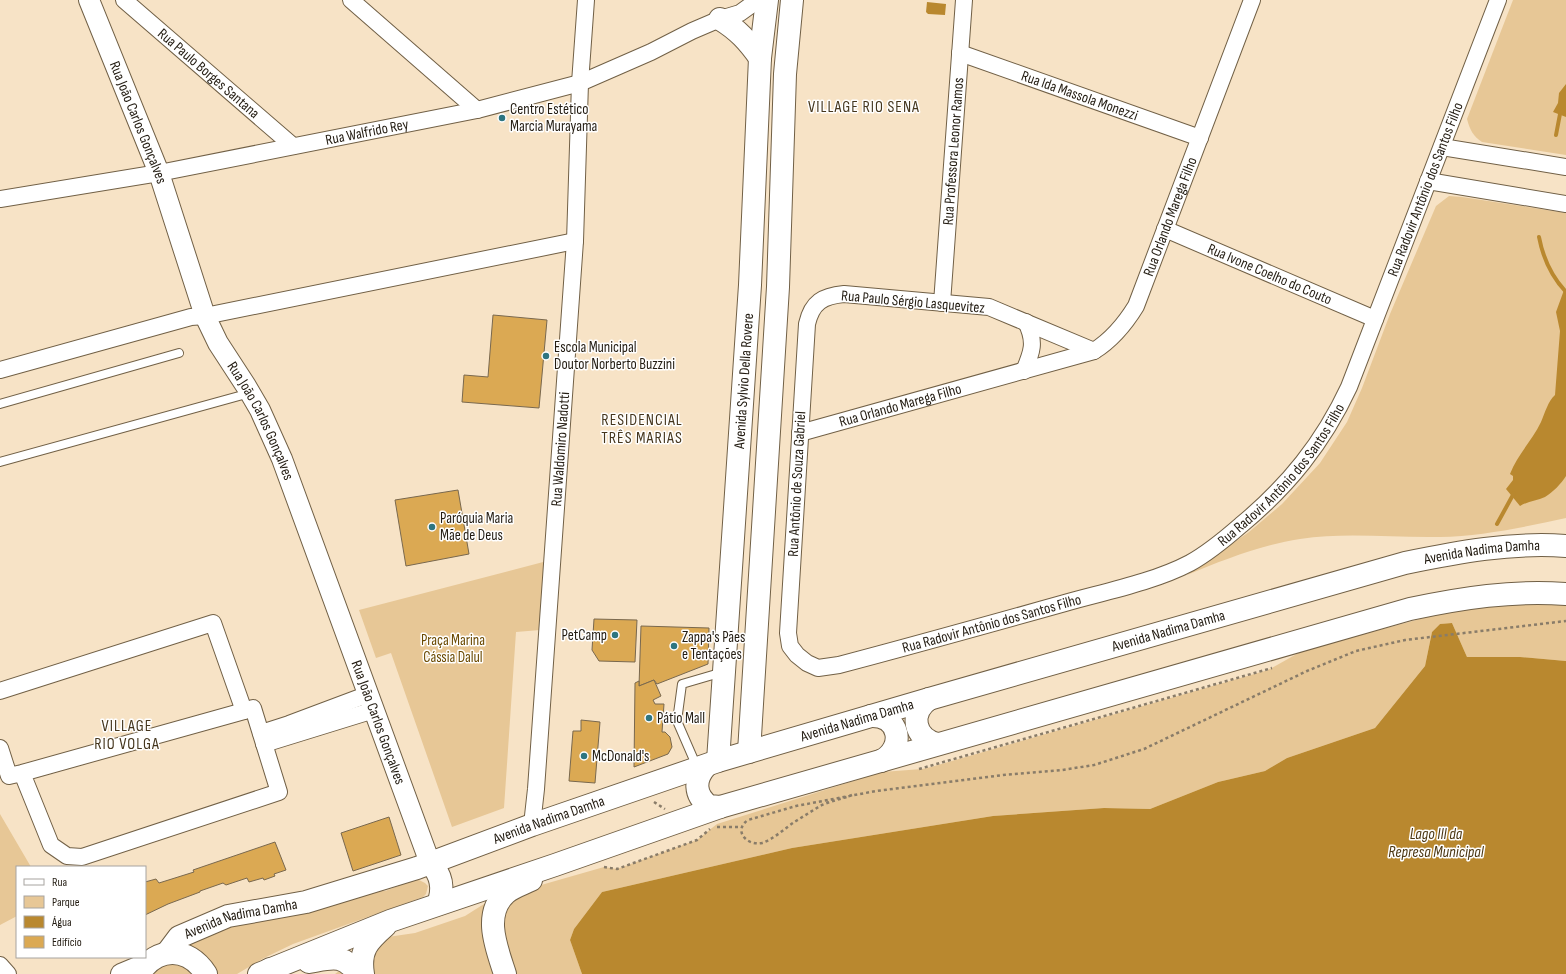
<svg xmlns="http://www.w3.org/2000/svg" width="1566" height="974" font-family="'Sofia Sans Condensed',sans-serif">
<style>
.green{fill:#e7c796}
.water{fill:#b9882f}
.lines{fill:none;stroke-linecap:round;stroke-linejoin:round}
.stream{stroke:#b9882f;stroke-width:4}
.building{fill:#dba953;stroke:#79684e}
.service-casing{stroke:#716046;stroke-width:10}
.minor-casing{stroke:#716046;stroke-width:18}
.tertiary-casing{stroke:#716046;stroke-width:22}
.secondary-casing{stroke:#716046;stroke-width:24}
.primary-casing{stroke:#716046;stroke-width:24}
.motorway-casing{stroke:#716046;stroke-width:24}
.path{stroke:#897c69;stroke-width:2.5;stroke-dasharray:3 3;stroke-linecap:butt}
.service{stroke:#fff;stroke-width:8}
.minor{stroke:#fff;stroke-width:16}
.tertiary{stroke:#fff;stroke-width:20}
.secondary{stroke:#fff;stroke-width:22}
.primary{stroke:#fff;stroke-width:22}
.motorway{stroke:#fff;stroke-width:22}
.poi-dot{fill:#2e7580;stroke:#fff;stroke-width:1.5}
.labels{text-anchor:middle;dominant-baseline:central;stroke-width:3;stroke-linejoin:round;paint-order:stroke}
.street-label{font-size:15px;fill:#231c12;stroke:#fff}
.poi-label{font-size:15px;fill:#231c12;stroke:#fff;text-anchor:start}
.park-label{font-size:15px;fill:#6b4a02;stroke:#fff}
.neighbourhood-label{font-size:16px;letter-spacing:1px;fill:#45361d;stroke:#fff}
.water-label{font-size:16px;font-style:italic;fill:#4c3713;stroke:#fff}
</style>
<rect width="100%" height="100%" fill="#f7e3c6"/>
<g class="green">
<path d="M1513 0H1566V155L1482 142C1473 136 1470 130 1467 119Z"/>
<path d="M1449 196 1462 197 1566 213V518C1525 527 1482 536 1440 537 1393 538 1346 532 1300 539 1261 545 1223 560 1187 575L1249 532 1282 504 1320 463 1347 422 1362 388 1390 314 1436 206Z"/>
<path d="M547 561 540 630 516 632 504 808 452 827 391 653 376 658 359 610Z"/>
<path d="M1566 603V661L1520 657H1467L1452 623 1440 624 1432 632 1425 666 1375 728 1287 758 1265 771 1218 782 1150 809 1104 808 993 816 792 848 602 892 574 929 570 940 582 974H335L381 938 415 933 465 916 484 904 499 897 604 867 617 869 697 840 717 824 882 772 922 769 931 767 1268 670 1302 651 1442 613 1495 605Z"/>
<path d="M0 814 31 867H17V916L0 925Z"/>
<path d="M417 879 425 883 428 886 426 894 423 897 293 944 264 958 237 974H211L187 948 189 939 202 933 367 890 385 891Z"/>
<path d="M178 962 196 974H149L159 965Z"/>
</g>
<g class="water">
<path d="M927 2 946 4 945 15 928 14 926 12Z"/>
<path d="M1566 84V117L1553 112 1558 103 1559 93Z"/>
<path d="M1564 290H1566V476C1561 484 1553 492 1545 497 1537 501 1528 501 1520 506L1506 489 1513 480V476L1510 474C1517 455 1532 441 1541 422 1545 413 1548 401 1555 395L1560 331 1556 312Z"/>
<path d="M1452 623 1467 657H1520L1566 661V974H582L570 940 574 929 602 892 792 848 993 816 1104 808 1150 809 1218 782 1265 771 1287 758 1375 728 1425 666 1432 632 1440 624Z"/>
</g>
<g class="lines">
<g class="stream">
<path d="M1556 135 1560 114 1566 108"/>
<path d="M1539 237C1543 258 1551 276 1566 292"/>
<path d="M1497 524 1514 493"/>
</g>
</g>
<g class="building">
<path d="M493 315 547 320 539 408 462 402 464 375 488 377Z"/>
<path d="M458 490 469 554 406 566 395 500Z"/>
<path d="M594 619 637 620 635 662 599 661 592 650Z"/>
<path d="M641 626 709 628 708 664 657 684 654 680 639 686Z"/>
<path d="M654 680 661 696 653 700 655 704H664L662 732H665L670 737 672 747 668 754 634 767 635 683 639 681V686Z"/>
<path d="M581 720 600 722 595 783 569 781 573 731H581Z"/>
<path d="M389 817 401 855 353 871 341 833Z"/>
<path d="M275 842 286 870 274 874 275 876 264 880 263 878 249 882 247 878 226 885 223 883 200 891V892L168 904 145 915V882L156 879 159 883 194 872 193 870Z"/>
</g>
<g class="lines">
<g class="service-casing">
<g id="service">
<path d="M0 404 179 353"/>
<path d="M0 462 250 393"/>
<path d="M697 767 677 721 682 684 723 672"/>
</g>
</g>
<g class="minor-casing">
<g id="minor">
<path id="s1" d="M124 0 293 146"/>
<path d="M351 0 477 110"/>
<path id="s2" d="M960 53 1200 138"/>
<path d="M1442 147 1566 167"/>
<path d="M1428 181 1566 204"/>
<path id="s3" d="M0 199 159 173 477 110 580 83 651 52 692 31 720 19 740 13 758 0"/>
<path id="s4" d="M1165 229 1375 319"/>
<path id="s5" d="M942 303 964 0"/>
<path id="s6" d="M1094 351 989 307 844 294C823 296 812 302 807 324L788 633 790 646 797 655 807 663 818 668 839 665C915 645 990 624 1065 603 1104 592 1154 582 1190 563 1208 553 1225 539 1241 525 1288 486 1323 443 1349 387L1498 0"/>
<path d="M0 370 191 317 205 316 575 241"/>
<path d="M1024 371C1032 352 1036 342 1026 322"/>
<path id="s7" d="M800 433 1094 351C1113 339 1125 324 1136 306L1252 0"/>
<path d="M0 691 213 623 244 711"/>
<path d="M261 733 289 724 369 694"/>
<path d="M264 744 374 710"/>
<path d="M0 748 9 776 22 773 244 711 253 708 279 792 82 857 67 856 51 845 22 773"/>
<path id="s8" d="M532 825 536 789 575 241 580 83 586 0"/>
<path d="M0 965 8 974"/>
</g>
</g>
<g class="tertiary-casing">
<g id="tertiary">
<path id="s9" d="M89 0 159 173 205 316 218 343 246 386 260 410 282 459 430 863"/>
<path d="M121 974 145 964"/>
</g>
</g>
<g class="secondary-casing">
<g id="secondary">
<path d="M720 19C738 30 748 41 760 58"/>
<path d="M749 752 778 287 785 74 792 0"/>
<path id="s10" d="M718 761 750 285 760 58 767 0"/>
<path d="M505 974C497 949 482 914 506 893 513 887 523 884 531 880"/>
</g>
</g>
<g class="primary-casing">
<g id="primary">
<path d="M929 699C909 713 914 738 937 744"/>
<path d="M871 716C900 715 906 748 881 761"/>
<path d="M706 766C694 779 694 795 709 806L720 807"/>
<path d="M430 863C442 875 444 889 438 904"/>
<path id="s11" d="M167 953 179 937 228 916 306 902 417 868 532 825 718 761 929 699 1405 563C1458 552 1512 542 1566 546"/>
<path d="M309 962C332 958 343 953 358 974"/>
<path d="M139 974C157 946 188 946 206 974"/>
<path d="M259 974 390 921 555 865 720 807 1410 609C1462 598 1513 590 1566 594"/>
<path d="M363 974C359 950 368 941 385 926"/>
</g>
</g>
<g class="motorway-casing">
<path id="motorway" d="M264 974 270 969"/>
</g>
<g class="path">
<path d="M919 769 1272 668"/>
<path d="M852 795C842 799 830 801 820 806 812 811 804 816 796 821 785 828 774 839 762 843 746 846 733 830 748 820L796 806 876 791 1003 775 1062 770 1094 765 1144 749 1307 671 1356 651 1405 640 1566 621"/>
<path d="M654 802 665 809"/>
<path d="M717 827H741"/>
<path d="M604 867 617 869 697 840 710 829"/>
</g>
<use href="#service" class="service"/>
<use href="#minor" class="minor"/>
<use href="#tertiary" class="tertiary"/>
<use href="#secondary" class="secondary"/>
<use href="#primary" class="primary"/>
<use href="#motorway" class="motorway"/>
</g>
<g class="poi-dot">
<circle cx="502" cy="118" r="4"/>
<circle cx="546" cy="356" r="4"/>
<circle cx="432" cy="527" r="4"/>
<circle cx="615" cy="635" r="4"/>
<circle cx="674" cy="646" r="4"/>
<circle cx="649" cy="718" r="4"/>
<circle cx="584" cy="756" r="4"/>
</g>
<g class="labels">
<g class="street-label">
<text stroke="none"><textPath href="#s1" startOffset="112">Rua Paulo Borges Santana</textPath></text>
<text stroke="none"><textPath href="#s2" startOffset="127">Rua Ida Massola Monezzi</textPath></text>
<text stroke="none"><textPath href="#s9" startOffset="132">Rua João Carlos Gonçalves</textPath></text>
<text stroke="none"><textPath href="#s3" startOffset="373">Rua Walfrido Rey</textPath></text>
<text stroke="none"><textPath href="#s5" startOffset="152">Rua Professora Leonor Ramos</textPath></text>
<text stroke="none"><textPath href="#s6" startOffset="1510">Rua Radovir Antônio dos Santos Filho</textPath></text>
<text stroke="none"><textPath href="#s7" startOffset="463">Rua Orlando Marega Filho</textPath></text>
<text stroke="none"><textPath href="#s4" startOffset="114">Rua Ivone Coelho do Couto</textPath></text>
<text transform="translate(913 302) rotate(5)">Rua Paulo Sérgio Lasquevitez</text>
<text stroke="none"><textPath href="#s10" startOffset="381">Avenida Sylvio Della Rovere</textPath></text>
<text stroke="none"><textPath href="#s7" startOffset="104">Rua Orlando Marega Filho</textPath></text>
<text stroke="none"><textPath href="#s9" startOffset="456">Rua João Carlos Gonçalves</textPath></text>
<text stroke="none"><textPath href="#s8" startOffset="377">Rua Waldomiro Nadotti</textPath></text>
<text stroke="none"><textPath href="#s6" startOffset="1186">Rua Radovir Antônio dos Santos Filho</textPath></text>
<text transform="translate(797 484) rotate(-87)">Rua Antônio de Souza Gabriel</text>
<text stroke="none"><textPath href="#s11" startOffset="1381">Avenida Nadima Damha</textPath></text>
<text stroke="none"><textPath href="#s6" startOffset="850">Rua Radovir Antônio dos Santos Filho</textPath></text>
<text stroke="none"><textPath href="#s11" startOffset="1057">Avenida Nadima Damha</textPath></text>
<text stroke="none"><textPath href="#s11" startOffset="733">Avenida Nadima Damha</textPath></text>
<text stroke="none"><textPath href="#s9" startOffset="780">Rua João Carlos Gonçalves</textPath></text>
<text stroke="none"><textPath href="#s11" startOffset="409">Avenida Nadima Damha</textPath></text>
<text stroke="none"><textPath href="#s11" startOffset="85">Avenida Nadima Damha</textPath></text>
</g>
<g class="poi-label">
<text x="510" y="109">Centro Estético<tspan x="510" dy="17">Marcia Murayama</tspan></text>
<text x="554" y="347">Escola Municipal<tspan x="554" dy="17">Doutor Norberto Buzzini</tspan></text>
<text x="440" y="518">Paróquia Maria<tspan x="440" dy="17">Mãe de Deus</tspan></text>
<text x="607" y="635" text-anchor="end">PetCamp</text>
<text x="682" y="637">Zappa's Pães<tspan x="682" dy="17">e Tentações</tspan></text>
<text x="657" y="718">Pátio Mall</text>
<text x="592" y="756">McDonald's</text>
</g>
<g class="park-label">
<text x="453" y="640">Praça Marina<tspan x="453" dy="17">Cássia Dalul</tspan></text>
</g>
<g class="neighbourhood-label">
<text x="864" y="107">VILLAGE RIO SENA</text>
<text x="642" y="420">RESIDENCIAL<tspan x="642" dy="18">TRÊS MARIAS</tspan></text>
<text x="127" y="726">VILLAGE<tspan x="127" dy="18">RIO VOLGA</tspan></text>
</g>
<g class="water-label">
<text x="1436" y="834">Lago III da<tspan x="1436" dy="18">Represa Municipal</tspan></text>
</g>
</g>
<rect x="16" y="866" width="130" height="92" fill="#ffffff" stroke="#a7a4a0"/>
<rect x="24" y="879" width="20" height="6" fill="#ffffff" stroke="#a7a4a0"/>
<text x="52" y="886" font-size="12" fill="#231c12">Rua</text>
<rect x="24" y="896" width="20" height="12" fill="#e7c796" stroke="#a7a4a0"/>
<text x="52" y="906" font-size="12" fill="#231c12">Parque</text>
<rect x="24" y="916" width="20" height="12" fill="#b9882f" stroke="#a7a4a0"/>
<text x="52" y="926" font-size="12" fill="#231c12">Água</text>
<rect x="24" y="936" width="20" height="12" fill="#dba953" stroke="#a7a4a0"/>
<text x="52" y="946" font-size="12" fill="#231c12">Edifício</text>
</svg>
